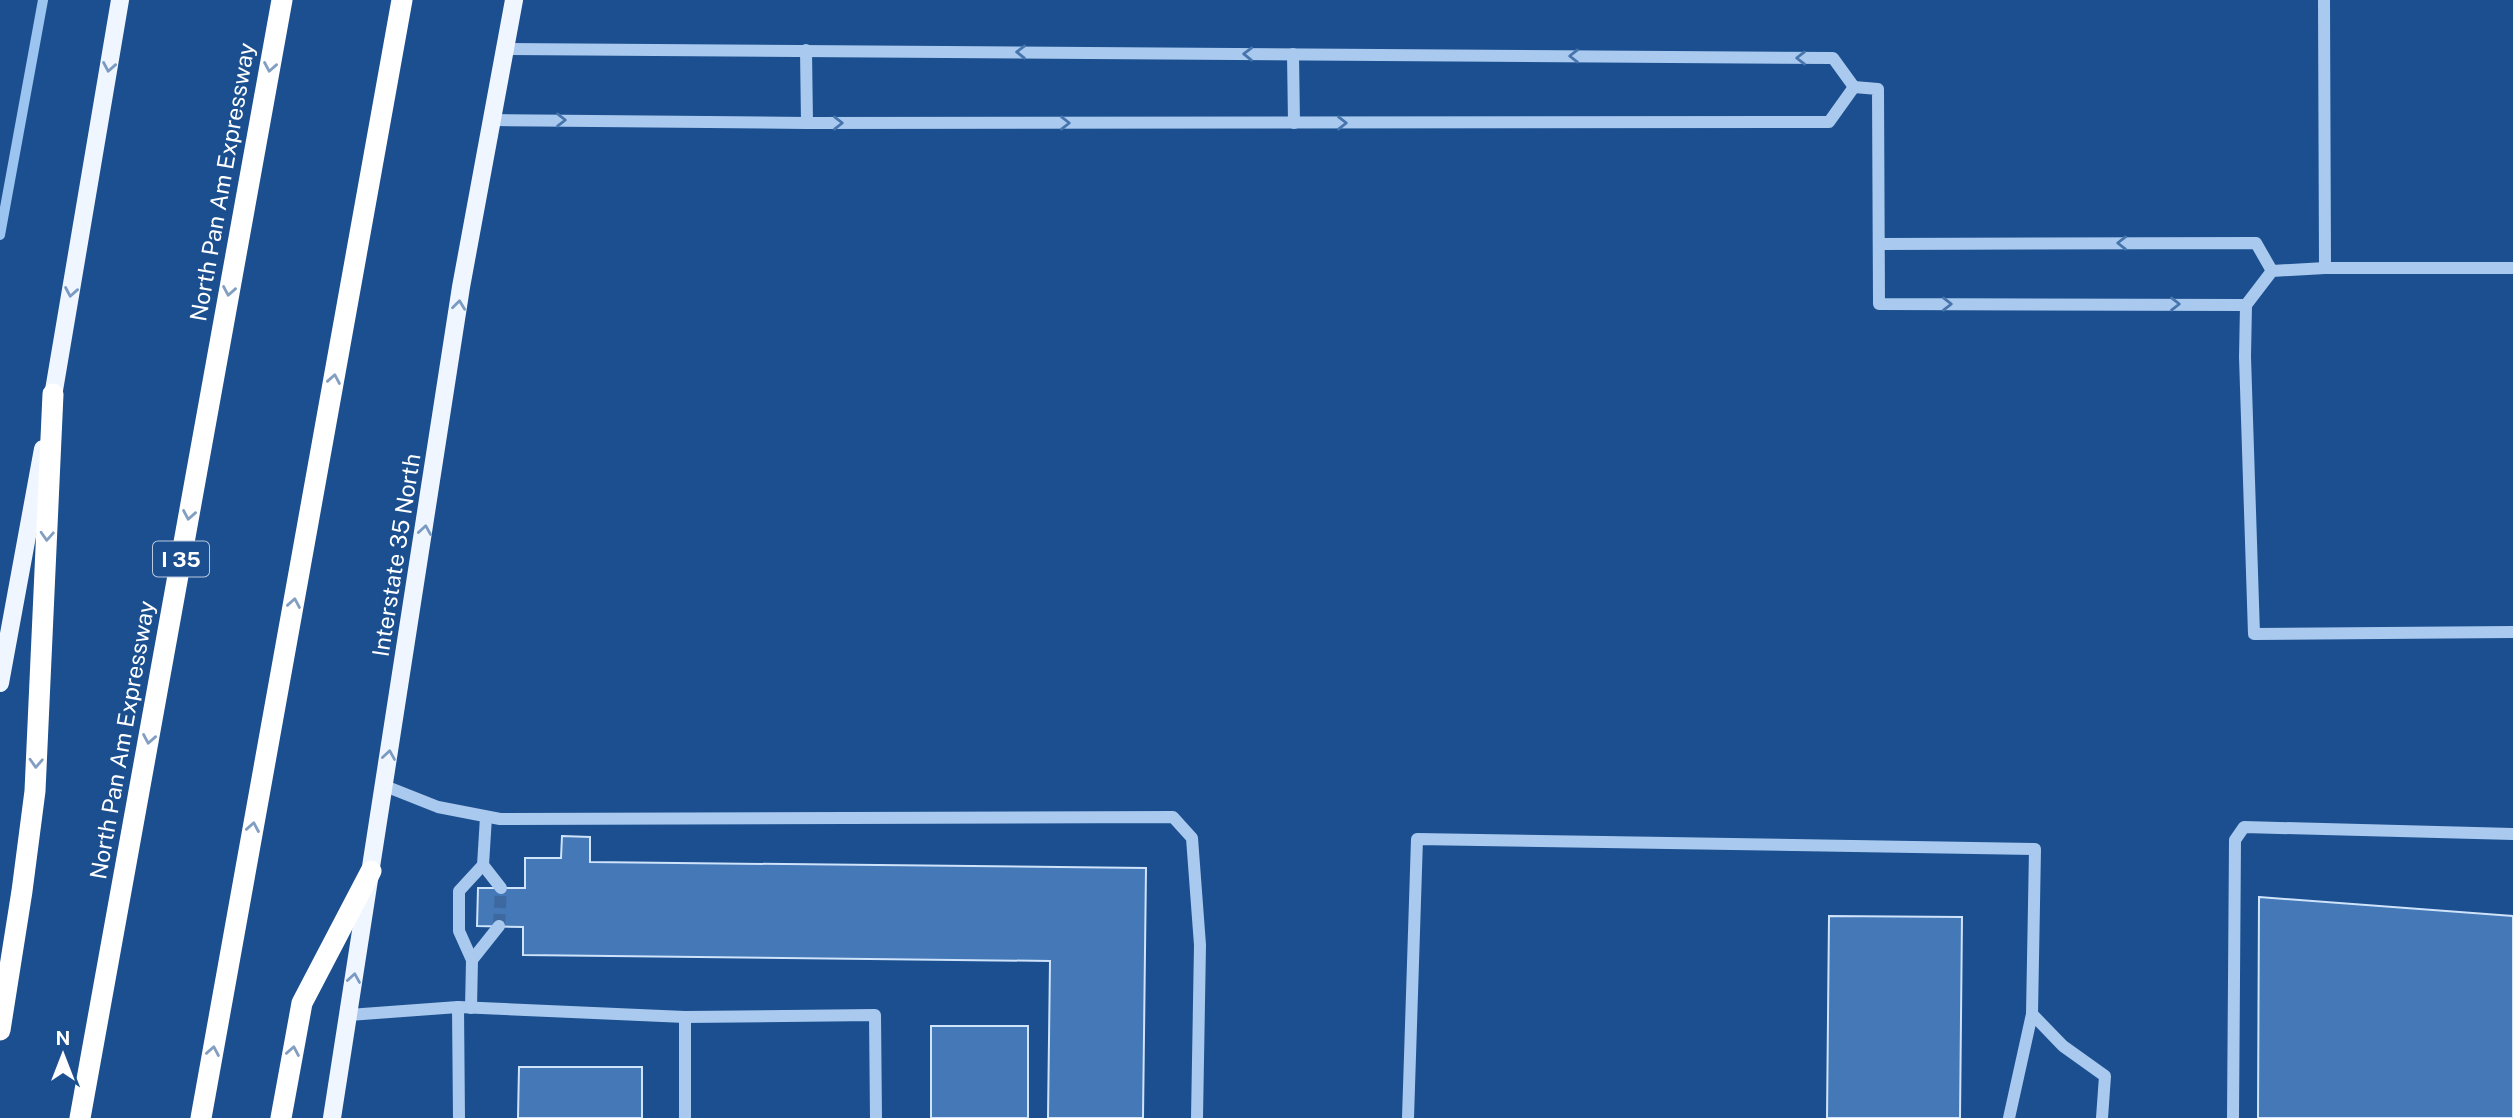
<svg xmlns="http://www.w3.org/2000/svg" width="2513" height="1118" font-family="'Public Sans',sans-serif">
<style>
.lines{fill:none;stroke-linecap:round;stroke-linejoin:round}
.stream{stroke:#9cc4f0;stroke-width:10}
.building{fill:#4478b7;stroke:#cfe3fa;stroke-width:2}
.minor-tunnel{stroke:#3d69a0;stroke-width:12;stroke-dasharray:12 6;stroke-linecap:butt}
.minor{stroke:#a9c9ee;stroke-width:12}
.major{stroke:#f0f6ff;stroke-width:18}
.highway{stroke:#fff;stroke-width:21}
.oneway{stroke:#4674ac}
.oneway2{stroke:#7b9ac1}
.oneway3{stroke:#829ec1}
.labels{text-anchor:middle;dominant-baseline:central;stroke-width:5;stroke-linejoin:round;paint-order:stroke}
.shield{fill:#1b4f8f;stroke:#bbcadd;stroke-width:2}
.shield-label{font-size:21px;font-weight:bold;fill:#fff}
.street-label{font-size:23px;fill:#fff;stroke:#1b4f8f}
</style>
<rect width="100%" height="100%" fill="#1b4f8f"/>
<g class="lines">
<path class="stream" d="M0 235 43 0"/>
</g>
<g class="building">
<path d="M562 836 590 837V862L1146 868 1143 1118H1048L1050 961 523 955V927L477 926 478 888H525V858H561Z"/>
<path d="M2259 897 2513 916V1118H2258Z"/>
<path d="M1829 916 1962 917 1960 1118H1827Z"/>
<rect x="931" y="1026" width="97" height="92"/>
<path d="M519 1067H642V1118H518Z"/>
</g>
<g class="lines">
<path class="minor-tunnel" d="M499 926 501 888"/>
<g class="minor">
<path d="M2324 0 2325 268"/>
<path d="M505 49 1833 58 1854 87"/>
<path d="M806 50 807 123"/>
<path d="M1293 54 1294 123"/>
<path d="M1854 87 1878 89 1879 304 2246 305 2272 271 2325 268H2513"/>
<path d="M493 120 807 123 1829 122 1854 87"/>
<path d="M1880 244 2256 243 2272 271"/>
<path d="M2246 305 2245 357 2254 634 2513 632"/>
<path d="M385 786 438 807 500 819 1173 817 1192 838 1200 945 1197 1118"/>
<path d="M483 865 501 888"/>
<path d="M472 960 499 926"/>
<path d="M458 1007 685 1017V1118"/>
<path d="M471 1008 472 960 459 931V891L483 865 486 817"/>
<path d="M349 1015 458 1007 459 1118"/>
<path d="M685 1017 875 1015 876 1118"/>
<path d="M1408 1118 1417 839 2035 849 2032 1014 2063 1046 2105 1076 2102 1118"/>
<path d="M2009 1118 2032 1014"/>
<path d="M2233 1118 2235 840 2244 827 2513 834"/>
</g>
<g class="major">
<path d="M51 408 120 0"/>
<path d="M0 683 43 449"/>
<path d="M332 1118 461 287 514 0"/>
</g>
<g class="highway">
<path d="M0 1030 22 891 35 791 53 394"/>
<path d="M80 1118 282 0"/>
<path d="M201 1118 402 0"/>
<path d="M281 1118 302 1003 371 871"/>
</g>
</g>
<defs><path id="oneway-chevron" d="M-2-3.5L2.5 0L-2 3.5" fill="none" stroke-width="1.6" stroke-linecap="round" stroke-linejoin="round" transform="scale(1.75)"/></defs>
<g class="oneway">
<use href="#oneway-chevron" transform="translate(1021 52) rotate(-179)"/>
<use href="#oneway-chevron" transform="translate(1248 54) rotate(-179)"/>
<use href="#oneway-chevron" transform="translate(1574 56) rotate(-180)"/>
<use href="#oneway-chevron" transform="translate(1801 58) rotate(-180)"/>
<use href="#oneway-chevron" transform="translate(561 120)"/>
<use href="#oneway-chevron" transform="translate(838 123)"/>
<use href="#oneway-chevron" transform="translate(1065 123)"/>
<use href="#oneway-chevron" transform="translate(1342 123)"/>
<use href="#oneway-chevron" transform="translate(2122 243) rotate(180)"/>
<use href="#oneway-chevron" transform="translate(1947 304)"/>
<use href="#oneway-chevron" transform="translate(2175 304)"/>
</g>
<g class="oneway2">
<use href="#oneway-chevron" transform="translate(109 67) rotate(100)"/>
<use href="#oneway-chevron" transform="translate(71 292) rotate(100)"/>
<use href="#oneway-chevron" transform="translate(459 305) rotate(-83)"/>
<use href="#oneway-chevron" transform="translate(425 530) rotate(-81)"/>
<use href="#oneway-chevron" transform="translate(389 755) rotate(-81)"/>
<use href="#oneway-chevron" transform="translate(354 978) rotate(-81)"/>
</g>
<g class="oneway3">
<use href="#oneway-chevron" transform="translate(270 67) rotate(100)"/>
<use href="#oneway-chevron" transform="translate(229 291) rotate(100)"/>
<use href="#oneway-chevron" transform="translate(334 379) rotate(-80)"/>
<use href="#oneway-chevron" transform="translate(189 515) rotate(100)"/>
<use href="#oneway-chevron" transform="translate(47 536) rotate(93)"/>
<use href="#oneway-chevron" transform="translate(294 603) rotate(-80)"/>
<use href="#oneway-chevron" transform="translate(149 739) rotate(100)"/>
<use href="#oneway-chevron" transform="translate(36 763) rotate(93)"/>
<use href="#oneway-chevron" transform="translate(253 827) rotate(-80)"/>
<use href="#oneway-chevron" transform="translate(213 1051) rotate(-80)"/>
<use href="#oneway-chevron" transform="translate(293 1051) rotate(-80)"/>
</g>
<g class="labels">
<rect class="shield" x="153" y="541.5" width="56" height="35" rx="5"/>
<g class="shield-label">
<text x="181" y="559">I 35</text>
</g>
<g class="street-label">
<text transform="translate(222 182) rotate(-80)">North Pan Am Expressway</text>
<text transform="translate(396 555) rotate(-81)">Interstate 35 North</text>
<text transform="translate(122 740) rotate(-80)">North Pan Am Expressway</text>
</g>
</g>
<g transform="translate(63 1055)" stroke="#1b4f8f" stroke-width="5" paint-order="stroke">
<path d="M0-5L12 26L0 18L-12 26Z" fill="#ffffff"/>
<text y="-10" font-size="19" font-weight="bold" text-anchor="middle" fill="#ffffff">N</text>
</g>
</svg>
